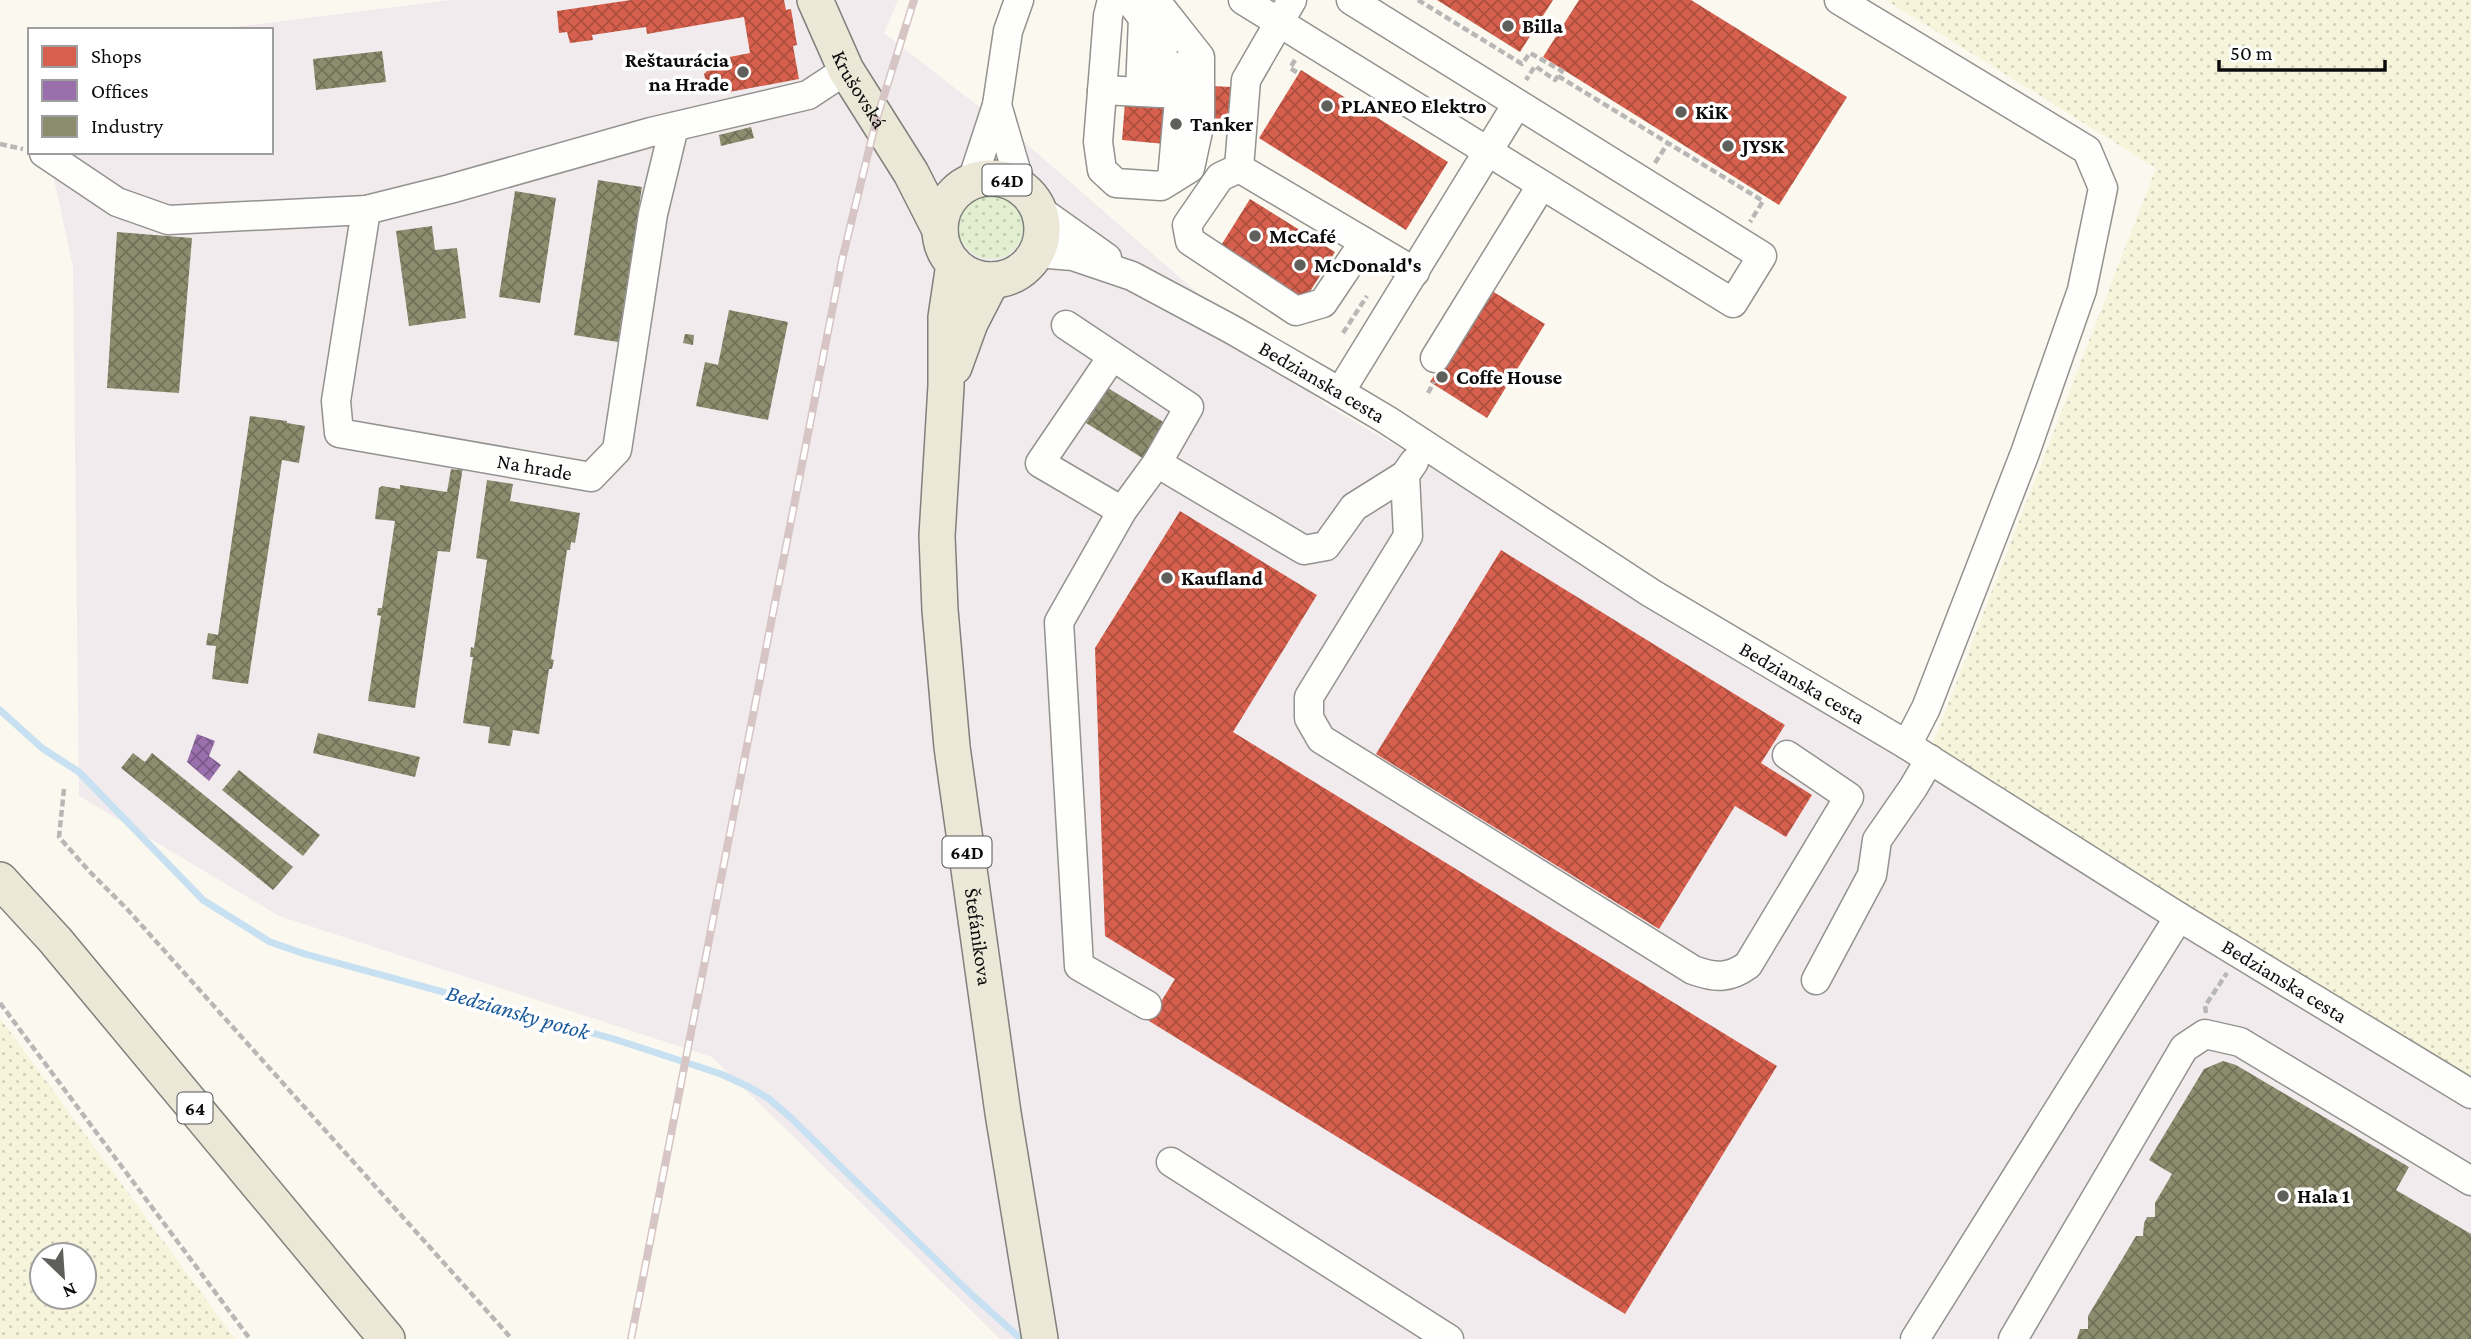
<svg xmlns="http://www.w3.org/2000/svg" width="2471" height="1339" font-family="'Crimson Pro',serif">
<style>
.industrial{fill:#f1ebed}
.farmland{fill:url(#farmland-dots);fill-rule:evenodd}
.grass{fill:url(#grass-dots)}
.shops{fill:url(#shops-cross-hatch)}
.offices{fill:url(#offices-cross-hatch)}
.industry{fill:url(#industry-cross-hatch)}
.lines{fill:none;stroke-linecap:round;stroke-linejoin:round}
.stream{stroke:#c8e1f2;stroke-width:7}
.minor-casing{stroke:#93928e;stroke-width:31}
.major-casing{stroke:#80807c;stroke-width:38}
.path{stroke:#b7b7b5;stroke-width:4.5;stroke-dasharray:7 3.5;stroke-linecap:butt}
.minor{stroke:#fefefd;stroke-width:28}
.major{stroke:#ebe8d8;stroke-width:35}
.rail-casing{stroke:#d6c5c4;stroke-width:8}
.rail{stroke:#fff;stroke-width:5;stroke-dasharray:16;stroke-linecap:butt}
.poi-dot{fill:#5f5f5b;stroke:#fff;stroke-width:2.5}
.labels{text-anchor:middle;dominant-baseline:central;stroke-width:7;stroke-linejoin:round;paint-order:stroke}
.shield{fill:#fff;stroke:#555;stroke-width:2}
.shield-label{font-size:19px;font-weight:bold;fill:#0c0c0c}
.poi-label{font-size:21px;font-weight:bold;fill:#0c0c0c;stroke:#fff;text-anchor:start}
.street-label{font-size:21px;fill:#0c0c0c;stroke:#fff}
.water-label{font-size:23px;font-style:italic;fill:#19599a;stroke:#fff}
</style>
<defs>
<pattern id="farmland-dots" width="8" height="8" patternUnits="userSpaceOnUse" patternTransform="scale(1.75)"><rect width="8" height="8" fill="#f6f5dc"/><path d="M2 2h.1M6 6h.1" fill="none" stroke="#d2d1bc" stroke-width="1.8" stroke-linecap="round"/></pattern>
<pattern id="grass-dots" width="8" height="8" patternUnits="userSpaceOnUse" patternTransform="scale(1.75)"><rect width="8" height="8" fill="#e1efd0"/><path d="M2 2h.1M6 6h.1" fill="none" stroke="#c0ccb1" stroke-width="1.8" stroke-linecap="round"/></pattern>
<pattern id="shops-cross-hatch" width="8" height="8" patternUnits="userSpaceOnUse" patternTransform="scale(1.75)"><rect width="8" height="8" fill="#d6604d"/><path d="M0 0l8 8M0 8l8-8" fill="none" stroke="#ac4e3e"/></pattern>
<pattern id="offices-cross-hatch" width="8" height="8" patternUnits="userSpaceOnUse" patternTransform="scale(1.75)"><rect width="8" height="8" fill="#9970ab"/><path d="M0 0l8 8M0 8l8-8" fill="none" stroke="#7b5a8a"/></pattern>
<pattern id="industry-cross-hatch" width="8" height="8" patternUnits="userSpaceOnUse" patternTransform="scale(1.75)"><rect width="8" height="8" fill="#8c8c6e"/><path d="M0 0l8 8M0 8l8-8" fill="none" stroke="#717159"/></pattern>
</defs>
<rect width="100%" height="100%" fill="#faf8ef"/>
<path class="industrial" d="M451 0H898L884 33 1022 140 1326 405 1928 756 2471 1107V1339H1000L712 1057 279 916 79 796 73 267 48 152H271V30H209Z"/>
<g class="farmland">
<path d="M1886 0H2471V1107L1928 756 2156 168Z"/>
<path d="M0 1018 235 1339H0ZM42 1255H84V1297H42Z"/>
</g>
<circle class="grass" cx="991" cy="226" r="33"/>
<g class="shops">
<path d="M631 0H784L786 10 791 9 797 45 793 46 799 79 724 93 722 79 708 81 705 78 704 74 707 71 714 70 713 66 719 59 750 53 744 17 647 34 646 27 592 35 593 40 570 43 567 32 559 33 557 11Z"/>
<path d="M1437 0H1553L1520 52Z"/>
<path d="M1579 0H1691L1847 97 1779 205 1543 57Z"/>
<path d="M1301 70 1448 162 1406 230 1259 138Z"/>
<path d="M1210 86 1232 87 1230 122 1208 121Z"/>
<path d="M1125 102 1168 105 1165 144 1122 140Z"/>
<path d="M1250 199 1335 252 1304 301 1220 247Z"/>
<path d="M1489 289 1545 324 1487 418 1430 382Z"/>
<path d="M1180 511 1317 595 1233 732 1777 1066 1625 1314 1149 1021 1175 979 1105 936 1095 648Z"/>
<path d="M1501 550 1785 725 1761 763 1812 795 1786 837 1735 806 1659 929 1376 754Z"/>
</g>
<path class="offices" d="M197 734 215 741 209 756 221 765 209 781 187 762Z"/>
<g class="industry">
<path d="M382 51 386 82 316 90 313 59Z"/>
<path d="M751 127 754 138 721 146 719 135Z"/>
<path d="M598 180 642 187 618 342 574 335Z"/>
<path d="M515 191 556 198 540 303 499 297Z"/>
<path d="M432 226 435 250 457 248 466 318 409 326 396 231Z"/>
<path d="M117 232 192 238 179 393 107 388Z"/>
<path d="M729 310 788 322 768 420 696 406 705 362 718 365Z"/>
<path d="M685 334 694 335 693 345 683 343Z"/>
<path d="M1108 388 1165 423 1144 459 1086 423Z"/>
<path d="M250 416 287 421V423L305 426 299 463 282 460 248 684 212 679 216 646 206 645 208 633 218 635Z"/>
<path d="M458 466H463L450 552 438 551 415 708 368 701 381 616 377 615 378 608H382L395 521 375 519 379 488 382 486 400 489V485L447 492 451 469 457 470Z"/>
<path d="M487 480 513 484 510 501 580 513 575 543 571 542 570 550H567L551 659 554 660 552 669H549L539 734 513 730 510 746 488 743 490 727 463 723 473 657H470L471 647 474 648 487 560 476 558Z"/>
<path d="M318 733 420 757 415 777 313 753Z"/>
<path d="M133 753 145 762 152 753 293 867 273 890 121 768Z"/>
<path d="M239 770 320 835 303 856 222 790Z"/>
<path d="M2223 1061 2236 1065 2409 1167 2396 1190 2471 1234V1339H2077L2080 1329H2088V1316L2136 1236H2143L2144 1223 2147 1217H2155V1203L2172 1174 2149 1160 2204 1069Z"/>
</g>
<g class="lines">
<path class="stream" d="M0 710 42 748 79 772 203 900 270 942 305 954 614 1039 721 1074 749 1087 768 1098 790 1117 971 1294 1021 1339"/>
<g class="minor-casing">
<g id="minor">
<path d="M1112 0 1108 16 1098 142 1102 170 1116 183 1161 186 1190 168 1200 122V57L1155 0"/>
<path d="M1243 0 1733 303 1762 256 1351 0"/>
<path d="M1839 0 2087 150 2103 188 2082 290 2025 453 1926 708 1907 745"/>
<path d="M1102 90 1161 93 1163 44 1129 0"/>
<path d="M1140 92 1143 18"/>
<path d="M997 105 1021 187"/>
<path d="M44 153 117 202 168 220 366 210 450 189 651 132 808 95 846 70"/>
<path d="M1239 168 1220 177 1187 225 1190 241 1296 311 1323 303 1364 242"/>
<path d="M1239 168 1415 272"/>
<path d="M1239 168 1246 80 1292 0"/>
<path d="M1172 179 1182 66"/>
<path d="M972 181 997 105 1008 31 1019 0"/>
<path d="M1038 209 1107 258"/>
<path id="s1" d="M366 210 336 401 339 433 591 477 617 450 653 214 674 127"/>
<path id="s2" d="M1036 253 1073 256 1132 276 1231 329 1340 392 1387 420 1651 593 1907 745 2179 917 2471 1094"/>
<path d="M1066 325 1189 407 1157 463 1122 511 1059 622 1079 966 1147 1005"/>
<path d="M1112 357 1040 463 1122 511"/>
<path d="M1435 358 1541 186"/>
<path d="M1340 392 1517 104"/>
<path d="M1157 463 1304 550 1326 546 1354 507 1405 475 1414 462"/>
<path d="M1405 475 1408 536 1309 697V718L1321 739 1693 970C1715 978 1729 979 1748 965L1849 797 1787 755"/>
<path d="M1816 980 1872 875 1877 840 1913 788 1930 759"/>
<path d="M1171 1162 1449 1339"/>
<path d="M1915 1339 2179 917"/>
<path d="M2013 1339 2184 1048 2205 1034 2240 1042 2471 1181"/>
</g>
</g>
<g class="major-casing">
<g id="major">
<path id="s3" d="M815 0 846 70 911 173 940 230"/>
<circle cx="991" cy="229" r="51"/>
<path id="s4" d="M954 264 946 317V386L937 536 940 610 952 747 1003 1113 1040 1339"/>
<path d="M954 367 970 323 992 280"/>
<path d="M0 880 55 940 387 1339"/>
</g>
</g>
<g class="path">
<path d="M1418 0 1522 64 1530 53 1562 71 1555 80 1535 66 1526 80"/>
<path d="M1295 60 1290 68 1298 73"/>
<path d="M1558 76 1763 201 1750 222"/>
<path d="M0 144 23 149"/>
<path d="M1655 163 1668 143"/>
<path d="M1343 333 1367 296"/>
<path d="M1428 393 1434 382"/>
<path d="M64 789 59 837 89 871 127 909 512 1339"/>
<path d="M0 1003 250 1339"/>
<path d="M2206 1013 2205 1006 2227 973"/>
</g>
<use href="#minor" class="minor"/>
<use href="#major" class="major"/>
<g class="rail-casing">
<path id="rail" d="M631 1339 842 260 876 121 914 0"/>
</g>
<use href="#rail" class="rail"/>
</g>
<g class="poi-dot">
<circle cx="1508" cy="26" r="7"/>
<circle cx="743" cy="72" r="7"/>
<circle cx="1327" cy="106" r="7"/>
<circle cx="1681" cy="112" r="7"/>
<circle cx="1176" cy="124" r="7"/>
<circle cx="1728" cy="146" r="7"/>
<circle cx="1255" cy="236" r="7"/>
<circle cx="1300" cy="265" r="7"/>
<circle cx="1442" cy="377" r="7"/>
<circle cx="1167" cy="578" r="7"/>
<circle cx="2283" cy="1196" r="7"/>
</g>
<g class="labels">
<g class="shield">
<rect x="982.5" y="164.5" width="49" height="31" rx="5"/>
<rect x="942.5" y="836.5" width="49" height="31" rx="5"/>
<rect x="177.5" y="1092.5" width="35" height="31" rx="5"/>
</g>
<g class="shield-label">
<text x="1007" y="180">64D</text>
<text x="967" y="852">64D</text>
<text x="195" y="1108">64</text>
</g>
<g class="poi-label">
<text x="1522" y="26">Billa</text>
<text x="729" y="60" text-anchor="end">Reštaurácia<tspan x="729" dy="24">na Hrade</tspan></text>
<text x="1341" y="106">PLANEO Elektro</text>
<text x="1695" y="112">KiK</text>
<text x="1190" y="124">Tanker</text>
<text x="1742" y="146">JYSK</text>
<text x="1269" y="236">McCafé</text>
<text x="1314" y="265">McDonald's</text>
<text x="1456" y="377">Coffe House</text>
<text x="1181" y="578">Kaufland</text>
<text x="2297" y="1196">Hala 1</text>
</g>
<g class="street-label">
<text stroke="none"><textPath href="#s3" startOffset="100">Krušovská</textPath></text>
<text stroke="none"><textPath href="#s2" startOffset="317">Bedzianska cesta</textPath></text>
<text stroke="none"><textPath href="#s1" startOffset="424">Na hrade</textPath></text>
<text stroke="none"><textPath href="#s2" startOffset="884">Bedzianska cesta</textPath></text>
<text stroke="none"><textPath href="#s4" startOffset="676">Štefánikova</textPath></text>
<text stroke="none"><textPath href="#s2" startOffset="1451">Bedzianska cesta</textPath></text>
</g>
<g class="water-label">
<text transform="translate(518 1012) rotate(16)">Bedziansky potok</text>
</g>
</g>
<rect x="28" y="28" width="245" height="126" fill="#ffffff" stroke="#9e9e9e" stroke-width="2"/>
<rect x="42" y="46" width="35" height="21" fill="#d6604d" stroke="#9e9e9e" stroke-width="2"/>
<text x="91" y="63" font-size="21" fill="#0c0c0c">Shops</text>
<rect x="42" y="80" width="35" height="21" fill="#9970ab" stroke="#9e9e9e" stroke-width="2"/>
<text x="91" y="98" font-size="21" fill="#0c0c0c">Offices</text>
<rect x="42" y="116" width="35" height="21" fill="#8c8c6e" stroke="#9e9e9e" stroke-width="2"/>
<text x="91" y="133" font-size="21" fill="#0c0c0c">Industry</text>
<g transform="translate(63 1276) rotate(155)"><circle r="33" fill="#ffffff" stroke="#9e9e9e" stroke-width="2"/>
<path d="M0-5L12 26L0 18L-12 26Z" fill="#5f5f5b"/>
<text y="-10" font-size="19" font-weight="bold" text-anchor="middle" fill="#0c0c0c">N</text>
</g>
<path d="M2219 60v10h166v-10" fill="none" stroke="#0c0c0c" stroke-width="3.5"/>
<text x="2230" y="60" font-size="21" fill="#0c0c0c" stroke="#ffffff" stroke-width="5" paint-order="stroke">50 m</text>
</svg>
